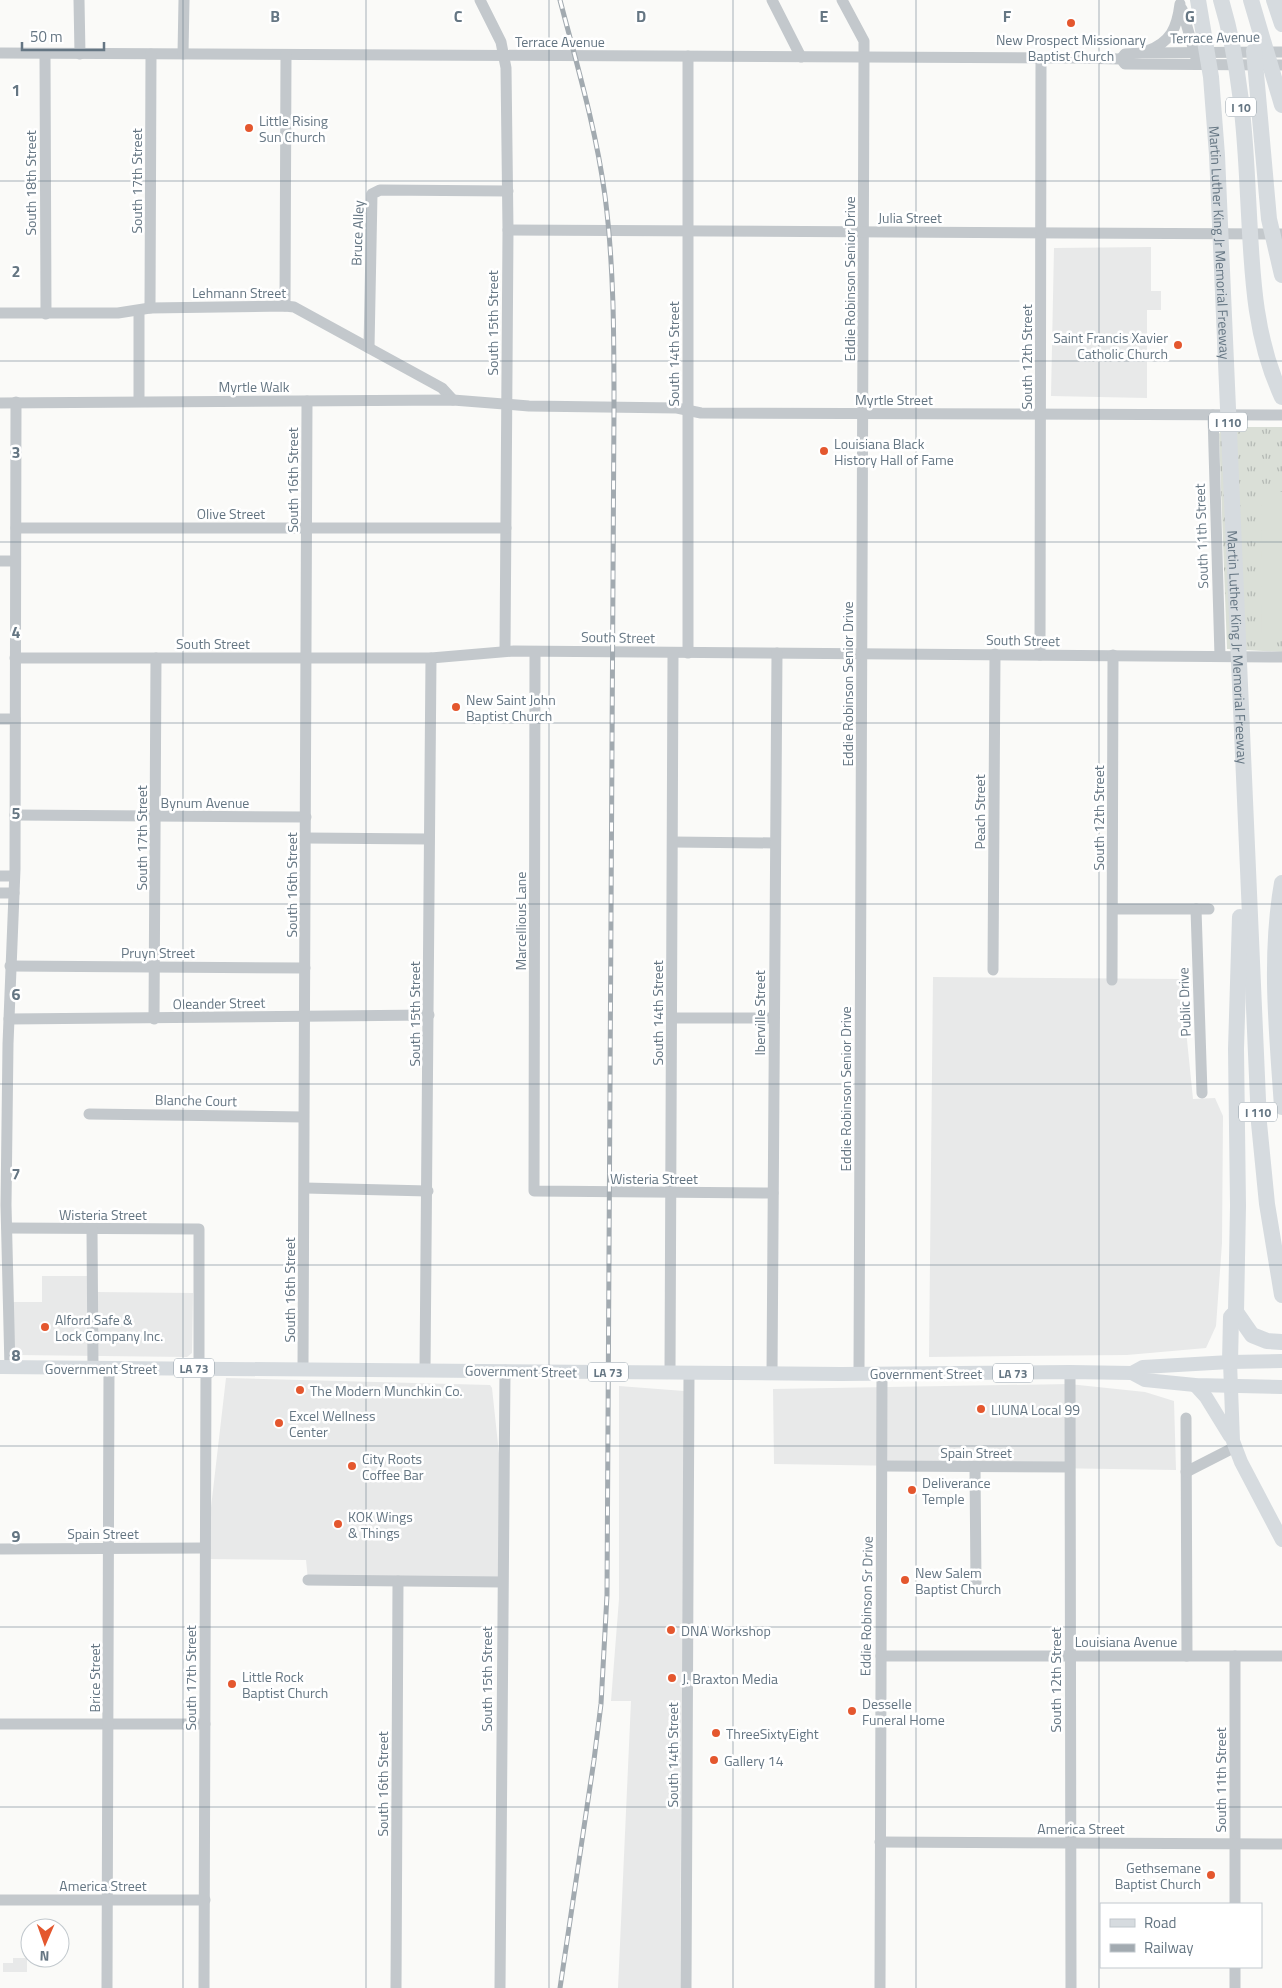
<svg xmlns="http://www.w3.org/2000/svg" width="1282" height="1988" font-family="'Titillium Web',sans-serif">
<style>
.built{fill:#e8e9e9}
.grass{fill:url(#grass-tufts)}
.garden{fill:#dadfd7}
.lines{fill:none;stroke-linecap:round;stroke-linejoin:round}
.minor{stroke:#c3c8cc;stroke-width:11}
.major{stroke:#d6dbdf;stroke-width:14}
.highway{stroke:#d6dbdf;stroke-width:16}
.rail-casing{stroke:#a2aab0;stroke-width:5}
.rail{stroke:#fff;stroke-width:3;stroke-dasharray:9;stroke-linecap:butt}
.grid{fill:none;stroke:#657683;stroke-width:1;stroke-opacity:0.55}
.poi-dot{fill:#e4572e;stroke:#fff;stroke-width:2}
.labels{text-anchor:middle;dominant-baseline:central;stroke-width:5;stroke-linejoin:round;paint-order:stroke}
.shield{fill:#fff;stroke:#939fa8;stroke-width:1}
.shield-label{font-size:12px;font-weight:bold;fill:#657683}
.street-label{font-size:14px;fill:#657683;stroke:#fff}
.poi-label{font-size:14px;fill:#657683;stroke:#fff;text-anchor:start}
.grid-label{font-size:16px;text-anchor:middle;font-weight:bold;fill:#657683;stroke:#fff;stroke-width:5;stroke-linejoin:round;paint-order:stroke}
</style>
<defs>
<pattern id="grass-tufts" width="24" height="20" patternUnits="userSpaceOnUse" patternTransform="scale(1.25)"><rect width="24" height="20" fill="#dadfd7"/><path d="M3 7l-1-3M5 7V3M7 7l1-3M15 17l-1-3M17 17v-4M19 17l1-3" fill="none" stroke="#b4b9b4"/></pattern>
</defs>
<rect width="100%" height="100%" fill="#fafaf8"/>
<g class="built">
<path d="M1151 247V291H1161V310H1147V398L1051 396 1054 248Z"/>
<path d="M933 977 1184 979 1186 1030 1193 1099 1215 1098 1223 1116 1222 1243 1216 1326 1206 1348 1127 1355 929 1357Z"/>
<path d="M42 1276H95L96 1292 193 1293 192 1353 187 1357 17 1355 15 1354 12 1302H42Z"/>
<path d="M226 1378 490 1385 492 1388 503 1491 502 1582 308 1580 306 1560 205 1559Z"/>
<path d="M1069 1384 1145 1392 1174 1401 1176 1470 774 1464 773 1389Z"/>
<path d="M619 1386 684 1391 680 1988H618L631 1701H611L619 1599Z"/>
<path d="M13 1958H27V1972H3V1963H13Z"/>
</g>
<path class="grass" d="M1223 427H1282V652L1227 649 1219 434Z"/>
<path class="garden" d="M1262 492H1282V637H1261Z"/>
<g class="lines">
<g class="minor">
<path d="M79 0 80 54"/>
<path d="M480 0 501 42 506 68 508 230 505 651"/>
<path d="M772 0 801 57"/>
<path d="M842 0 864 41V57L859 1374"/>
<path d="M1182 9 1196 58"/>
<path d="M1147 51C1171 42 1177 28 1180 4"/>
<path d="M0 53 1072 58 1121 59 1125 64 1282 65"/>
<path d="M45 54 46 314"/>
<path d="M183 54 184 0"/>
<path d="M1121 59 1125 54 1142 53 1282 52"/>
<path d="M508 230 1282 234"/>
<path d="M285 306 286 55"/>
<path d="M150 308 151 54"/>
<path d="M0 313H118L150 308 285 306 294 307 442 388 453 400"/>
<path d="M369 348 372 194 380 190 508 191"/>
<path d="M139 400V311"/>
<path d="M0 403 453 400 529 406 677 408 701 413 1282 415"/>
<path d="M1213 415 1220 656"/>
<path d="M16 528H506"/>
<path d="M0 561H15"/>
<path d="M535 652 534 1191 773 1193"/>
<path d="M688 653V56"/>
<path d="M1040 655 1041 58"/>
<path d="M15 658H431L514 651 1282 657"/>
<path d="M0 719H15"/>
<path d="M15 815 306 817"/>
<path d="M306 838 429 839"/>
<path d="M673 842 775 843"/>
<path d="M0 876H14"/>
<path d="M0 893H14"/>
<path d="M1114 909H1209"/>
<path d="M1196 909 1202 1093"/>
<path d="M10 966 305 968"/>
<path d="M993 970 995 654"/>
<path d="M1112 980 1113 655"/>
<path d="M672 1018H774"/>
<path d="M9 1019 429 1015"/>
<path d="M154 1019 156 658"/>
<path d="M89 1114 303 1117"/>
<path d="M305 1188 428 1191"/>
<path d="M7 1228 199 1229V1368"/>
<path d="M92 1229 93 1368"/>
<path d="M10 1368 6 1205 8 1044 15 869 16 402"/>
<path d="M303 1369 307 401"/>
<path d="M425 1370 431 658"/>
<path d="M1070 1372 1071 1988"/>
<path d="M670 1373 673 653"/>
<path d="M772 1373 777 653"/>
<path d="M1186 1418 1187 1656"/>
<path d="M883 1466 1069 1467"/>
<path d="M975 1467 976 1583"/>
<path d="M1186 1472 1235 1447"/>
<path d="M0 1549 205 1548"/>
<path d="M308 1580 502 1582"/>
<path d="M881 1656H1282"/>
<path d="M1235 1656V1904"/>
<path d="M0 1724H205"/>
<path d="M880 1842 1282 1844"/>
<path d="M0 1900H205"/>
<path d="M1235 1967V1988"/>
<path d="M107 1988 109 1368"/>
<path d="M204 1988 206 1368"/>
<path d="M396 1988 398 1581"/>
<path d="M500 1988 505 1370"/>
<path d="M686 1988 689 1373"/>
<path d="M880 1988 882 1374"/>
</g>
<g class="major">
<path d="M1230 1362 1233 1441 1241 1462 1282 1540"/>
<path d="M0 1367 841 1374 1070 1372 1132 1373 1145 1380 1195 1385 1282 1387"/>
<path d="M1132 1373 1143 1367 1230 1362 1282 1361"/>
<path d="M1195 1385 1206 1397 1230 1436"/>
</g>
<g class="highway">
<path id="s1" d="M1198 0 1211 77 1217 155 1259 1123 1267 1204 1282 1295"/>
<path d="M1221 0C1240 63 1245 131 1248 196 1252 265 1252 333 1282 397"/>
<path d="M1251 0 1282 105"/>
<path d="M1274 0 1282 24"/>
<path d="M1254 51 1269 219 1282 275"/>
<path d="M1282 883C1269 957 1277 1032 1282 1107"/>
<path d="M1236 1312 1252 1335 1267 1341 1282 1342"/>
<path d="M1230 1362 1231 1317 1236 1312 1238 1206 1236 1049 1240 917"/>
</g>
<g class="rail-casing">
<path id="rail" d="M560 0C577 65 596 129 605 196 614 266 614 337 614 408L607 1595 601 1704 594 1760 560 1988"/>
</g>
<use href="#rail" class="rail"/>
</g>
<path class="grid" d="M183 0V1988M366 0V1988M549 0V1988M733 0V1988M916 0V1988M1099 0V1988M0 181H1282M0 361H1282M0 542H1282M0 723H1282M0 904H1282M0 1084H1282M0 1265H1282M0 1446H1282M0 1627H1282M0 1807H1282"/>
<g class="poi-dot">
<circle cx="1071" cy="23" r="5"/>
<circle cx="249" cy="128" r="5"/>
<circle cx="1178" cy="345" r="5"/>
<circle cx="824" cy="451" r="5"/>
<circle cx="456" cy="707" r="5"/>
<circle cx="45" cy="1327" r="5"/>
<circle cx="300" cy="1390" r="5"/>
<circle cx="981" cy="1409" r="5"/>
<circle cx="279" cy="1423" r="5"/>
<circle cx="352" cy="1466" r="5"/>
<circle cx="912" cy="1490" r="5"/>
<circle cx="338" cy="1524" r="5"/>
<circle cx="905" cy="1580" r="5"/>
<circle cx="671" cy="1630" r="5"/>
<circle cx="672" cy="1678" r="5"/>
<circle cx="232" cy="1684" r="5"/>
<circle cx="852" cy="1711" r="5"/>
<circle cx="716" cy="1733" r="5"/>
<circle cx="714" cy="1760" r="5"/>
<circle cx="1211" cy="1875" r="5"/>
</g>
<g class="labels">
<g class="shield">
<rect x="1226" y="97.5" width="30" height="19" rx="4"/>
<rect x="1209" y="412.5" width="38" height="19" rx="4"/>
<rect x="1239" y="1102.5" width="38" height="19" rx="4"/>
<rect x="174" y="1358.5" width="40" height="19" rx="4"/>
<rect x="588" y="1362.5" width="40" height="19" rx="4"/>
<rect x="993" y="1363.5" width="40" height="19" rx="4"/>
</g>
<g class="shield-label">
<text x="1241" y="107">I 10</text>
<text x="1228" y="422">I 110</text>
<text x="1258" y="1112">I 110</text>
<text x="194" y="1368">LA 73</text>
<text x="608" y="1372">LA 73</text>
<text x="1013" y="1373">LA 73</text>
</g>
<g class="street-label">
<text transform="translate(1215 37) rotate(-1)">Terrace Avenue</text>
<text x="560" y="41">Terrace Avenue</text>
<text transform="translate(136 181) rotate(-90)">South 17th Street</text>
<text transform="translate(30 183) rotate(-90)">South 18th Street</text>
<text x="910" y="217">Julia Street</text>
<text transform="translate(357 233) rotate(-88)">Bruce Alley</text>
<text stroke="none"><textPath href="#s1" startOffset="244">Martin Luther King Jr Memorial Freeway</textPath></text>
<text transform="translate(849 279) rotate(-90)">Eddie Robinson Senior Drive</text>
<text x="239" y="292">Lehmann Street</text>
<text transform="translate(492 323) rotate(-90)">South 15th Street</text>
<text transform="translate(673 354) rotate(-90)">South 14th Street</text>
<text transform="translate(1026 357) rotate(-90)">South 12th Street</text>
<text x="254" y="386">Myrtle Walk</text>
<text x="894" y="399">Myrtle Street</text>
<text transform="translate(292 480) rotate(-90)">South 16th Street</text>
<text x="231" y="513">Olive Street</text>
<text transform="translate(1201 536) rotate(-92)">South 11th Street</text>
<text transform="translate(618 637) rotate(1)">South Street</text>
<text transform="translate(1023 640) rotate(1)">South Street</text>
<text x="213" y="643">South Street</text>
<text stroke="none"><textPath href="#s1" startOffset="649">Martin Luther King Jr Memorial Freeway</textPath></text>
<text transform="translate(847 684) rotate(-90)">Eddie Robinson Senior Drive</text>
<text x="205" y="802">Bynum Avenue</text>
<text transform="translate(979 812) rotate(-90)">Peach Street</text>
<text transform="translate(1098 818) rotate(-90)">South 12th Street</text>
<text transform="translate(141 838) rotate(-90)">South 17th Street</text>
<text transform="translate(291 885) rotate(-90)">South 16th Street</text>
<text transform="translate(520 921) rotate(-90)">Marcellious Lane</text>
<text x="158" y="952">Pruyn Street</text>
<text transform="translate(1184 1002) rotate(-92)">Public Drive</text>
<text transform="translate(219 1003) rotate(-1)">Oleander Street</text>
<text transform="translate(657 1013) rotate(-90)">South 14th Street</text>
<text transform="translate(759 1013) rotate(-90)">Iberville Street</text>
<text transform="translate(414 1014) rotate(-90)">South 15th Street</text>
<text transform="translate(845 1089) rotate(-90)">Eddie Robinson Senior Drive</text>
<text transform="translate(196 1100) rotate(1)">Blanche Court</text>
<text x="654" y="1178">Wisteria Street</text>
<text x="103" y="1214">Wisteria Street</text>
<text transform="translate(289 1290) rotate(-90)">South 16th Street</text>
<text x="101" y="1368">Government Street</text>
<text transform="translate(521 1371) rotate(1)">Government Street</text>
<text x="926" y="1373">Government Street</text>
<text x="976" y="1452">Spain Street</text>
<text x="103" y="1533">Spain Street</text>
<text transform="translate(866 1606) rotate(-89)">Eddie Robinson Sr Drive</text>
<text x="1126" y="1641">Louisiana Avenue</text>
<text transform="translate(94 1678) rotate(-90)">Brice Street</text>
<text transform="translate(190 1678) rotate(-90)">South 17th Street</text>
<text transform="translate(486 1679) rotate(-90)">South 15th Street</text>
<text transform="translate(1055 1680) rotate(-90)">South 12th Street</text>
<text transform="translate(672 1755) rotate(-90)">South 14th Street</text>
<text transform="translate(1220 1780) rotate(-90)">South 11th Street</text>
<text transform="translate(382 1784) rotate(-90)">South 16th Street</text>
<text x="1081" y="1828">America Street</text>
<text x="103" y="1885">America Street</text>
</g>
<g class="poi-label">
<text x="1071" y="39" text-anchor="middle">New Prospect Missionary<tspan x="1071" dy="16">Baptist Church</tspan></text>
<text x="259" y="120">Little Rising<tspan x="259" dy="16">Sun Church</tspan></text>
<text x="1168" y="337" text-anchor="end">Saint Francis Xavier<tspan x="1168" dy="16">Catholic Church</tspan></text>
<text x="834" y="443">Louisiana Black<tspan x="834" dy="16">History Hall of Fame</tspan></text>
<text x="466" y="699">New Saint John<tspan x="466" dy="16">Baptist Church</tspan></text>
<text x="55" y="1319">Alford Safe &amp;<tspan x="55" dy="16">Lock Company Inc.</tspan></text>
<text x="310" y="1390">The Modern Munchkin Co.</text>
<text x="991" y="1409">LIUNA Local 99</text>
<text x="289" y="1415">Excel Wellness<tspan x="289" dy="16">Center</tspan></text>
<text x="362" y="1458">City Roots<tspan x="362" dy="16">Coffee Bar</tspan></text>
<text x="922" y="1482">Deliverance<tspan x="922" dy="16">Temple</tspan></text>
<text x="348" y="1516">KOK Wings<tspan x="348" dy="16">&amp; Things</tspan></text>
<text x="915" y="1572">New Salem<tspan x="915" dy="16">Baptist Church</tspan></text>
<text x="681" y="1630">DNA Workshop</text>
<text x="242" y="1676">Little Rock<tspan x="242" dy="16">Baptist Church</tspan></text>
<text x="682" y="1678">J. Braxton Media</text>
<text x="862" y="1703">Desselle<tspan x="862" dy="16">Funeral Home</tspan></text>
<text x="726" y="1733">ThreeSixtyEight</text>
<text x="724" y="1760">Gallery 14</text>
<text x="1201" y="1867" text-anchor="end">Gethsemane<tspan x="1201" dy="16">Baptist Church</tspan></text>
</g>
</g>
<g class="grid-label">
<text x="275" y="22">B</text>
<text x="458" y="22">C</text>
<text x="641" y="22">D</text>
<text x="824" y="22">E</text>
<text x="1007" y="22">F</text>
<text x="1190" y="22">G</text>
<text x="16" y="96">1</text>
<text x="16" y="277">2</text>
<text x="16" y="458">3</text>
<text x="16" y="638">4</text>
<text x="16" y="819">5</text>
<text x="16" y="1000">6</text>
<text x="16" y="1180">7</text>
<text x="16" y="1361">8</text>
<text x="16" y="1542">9</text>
</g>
<rect x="1100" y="1903" width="162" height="65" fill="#ffffff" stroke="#c1c8cd"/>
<rect x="1110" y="1919" width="25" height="8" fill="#d6dbdf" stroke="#c1c8cd"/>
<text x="1144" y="1928" font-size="15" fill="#657683">Road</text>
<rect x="1110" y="1944" width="25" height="8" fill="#a2aab0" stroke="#c1c8cd"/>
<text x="1144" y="1953" font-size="15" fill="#657683">Railway</text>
<g transform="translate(45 1943) rotate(182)"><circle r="24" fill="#ffffff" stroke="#c1c8cd"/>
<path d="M0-4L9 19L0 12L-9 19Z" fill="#e4572e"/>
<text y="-8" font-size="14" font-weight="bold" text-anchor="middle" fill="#657683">N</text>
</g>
<path d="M22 42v8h82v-8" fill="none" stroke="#657683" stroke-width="2.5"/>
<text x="30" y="42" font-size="15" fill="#657683" stroke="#ffffff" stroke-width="4" paint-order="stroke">50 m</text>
</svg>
